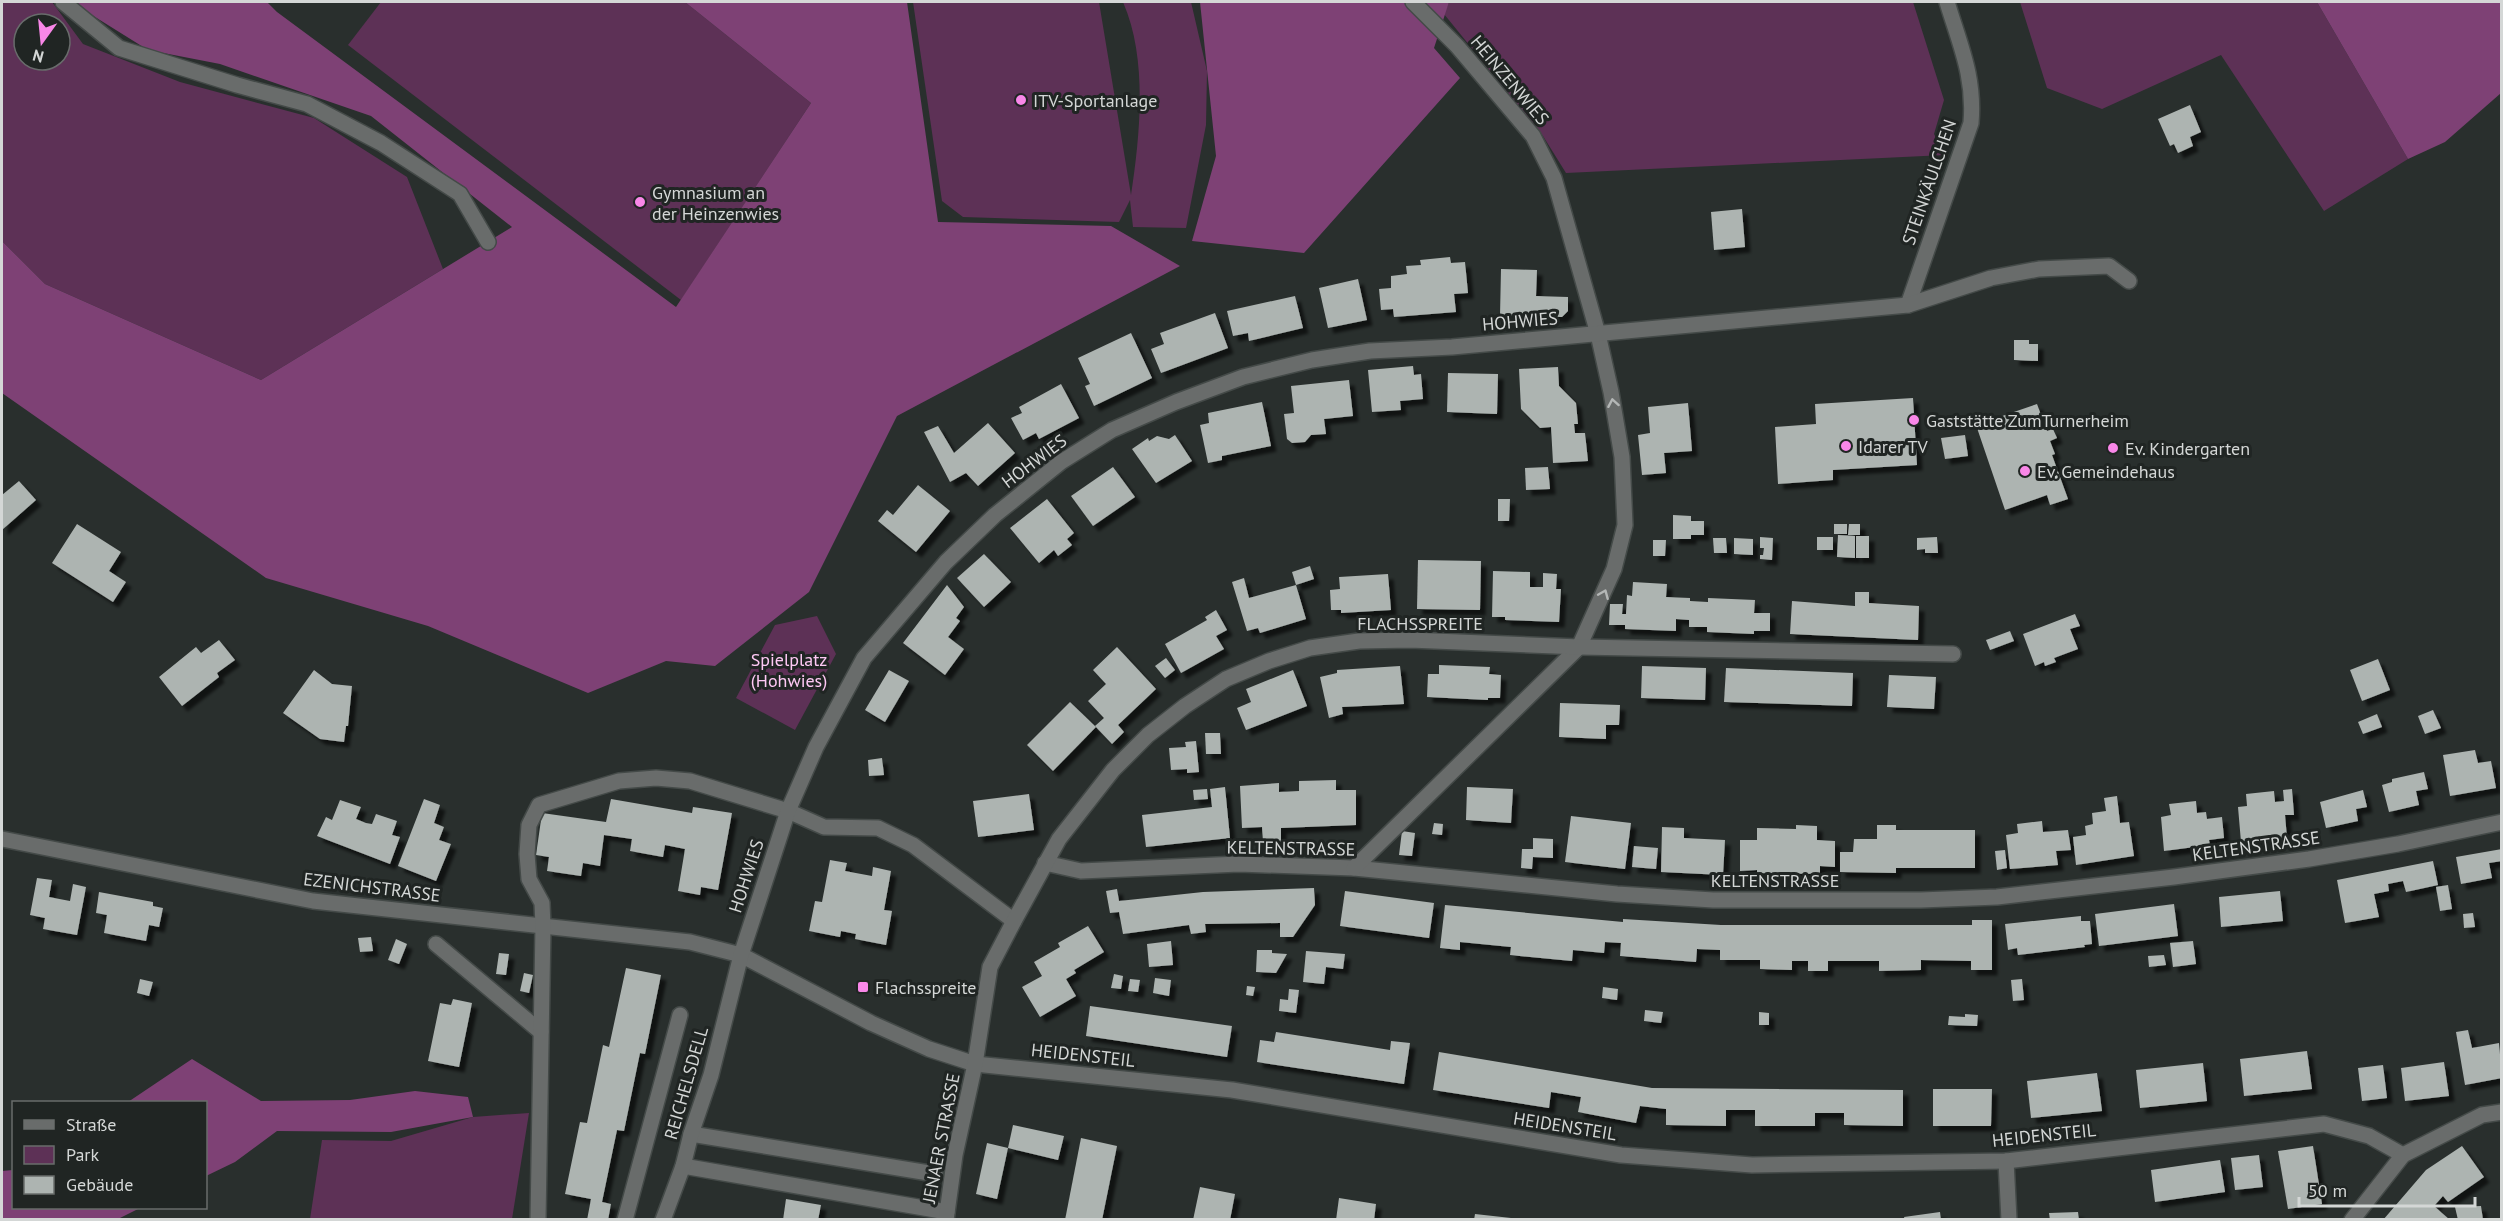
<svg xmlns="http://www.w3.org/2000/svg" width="2503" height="1221" font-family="'PT Sans',sans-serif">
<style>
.green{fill:#5d3156;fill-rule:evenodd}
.forest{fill:#7e4175}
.building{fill:#adb4b1;filter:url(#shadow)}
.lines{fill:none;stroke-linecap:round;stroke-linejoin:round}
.minor-casing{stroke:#444a48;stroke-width:18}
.minor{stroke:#696c6b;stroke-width:15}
.oneway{stroke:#b4b7b6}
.poi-dot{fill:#f987e8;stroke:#202523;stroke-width:2}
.labels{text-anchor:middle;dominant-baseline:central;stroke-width:6;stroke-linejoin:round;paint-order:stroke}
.street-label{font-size:18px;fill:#d4d7d6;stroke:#202523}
.poi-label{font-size:18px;fill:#d4d7d6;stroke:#202523;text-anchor:start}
.park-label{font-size:18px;fill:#fec8f4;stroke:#202523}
</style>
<defs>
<filter id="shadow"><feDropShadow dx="5.5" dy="5.5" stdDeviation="1.5" flood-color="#0009"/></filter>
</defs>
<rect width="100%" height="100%" fill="#292f2d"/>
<g class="green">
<path d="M2 2H52L83 44 180 82 314 118 407 177 443 269 261 380 45 284 2 241ZM24 24H60V60H24Z"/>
<path d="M381 2H685L811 103 681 300 348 45Z"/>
<path d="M913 2H1099L1131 195C1140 135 1148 59 1123 2H1191L1207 71 1206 125 1186 228 1133 227 1130 200 1119 222 963 217 942 201Z"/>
<path d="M1449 2H1913L1944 100 1934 134 1945 155 1566 173 1543 136 1444 14Z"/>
<path d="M2020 2H2317L2408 159 2324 211 2221 55 2102 109 2047 88Z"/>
<path d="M817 616 836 654 795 730 736 698 775 625Z"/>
<path d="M529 1113 512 1219H310L322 1140 391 1141 473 1117Z"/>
</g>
<g class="forest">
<path d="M71 2H267L277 12 676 307 811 103 685 2H907L938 222 1111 226 1180 266 897 416 809 592 715 666 666 661 588 693 428 626 266 578 2 393V241L45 284 261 380 512 227 371 116 220 64 148 50Z"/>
<path d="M1200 2H1449L1434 48 1460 78 1304 253 1192 241 1216 156Z"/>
<path d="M2317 2H2500L2501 93 2445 142 2408 159Z"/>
<path d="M192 1059 261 1101 350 1100 415 1091 468 1097 473 1117 391 1132 277 1131 235 1162 206 1176V1102H128Z"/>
<path d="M13 1170 14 1208H140L118 1219H2V1171Z"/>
</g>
<g class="building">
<path d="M2190 105 2201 132 2190 137 2193 146 2178 153 2174 144 2170 146 2158 119Z"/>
<path d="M1742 209 1745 247 1714 250 1711 212Z"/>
<path d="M1450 257 1451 263 1465 262 1468 293 1454 294 1456 312 1394 317 1393 309 1381 310 1379 289 1391 288V276L1407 274 1406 266 1421 265 1420 260Z"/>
<path d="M1501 269 1537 270 1536 296 1568 297V311L1562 317 1500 316Z"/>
<path d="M1358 279 1367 320 1328 328 1319 288Z"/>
<path d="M1295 296 1303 328 1249 341 1248 333 1233 336 1227 311Z"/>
<path d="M1215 313 1228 348 1161 373 1151 349 1164 344 1160 333Z"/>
<path d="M1131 333 1152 378 1094 406 1085 386 1090 384 1078 358Z"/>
<path d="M2014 340H2029V344H2038V361L2014 360Z"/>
<path d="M1413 366 1414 375 1421 374 1423 399 1400 401 1401 410 1372 412 1368 370Z"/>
<path d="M1558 367 1559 386 1576 403 1578 424H1574L1575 433H1585L1588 461 1553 463 1551 427 1540 428 1521 409 1519 369Z"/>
<path d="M1448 373 1498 374 1497 414 1447 412Z"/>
<path d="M1349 380 1353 416 1324 419 1326 434 1311 435 1305 442 1292 443 1287 439 1284 414 1294 413 1291 386Z"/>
<path d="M1061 384 1079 418 1039 439 1036 433 1023 440 1011 418 1022 413 1019 407Z"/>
<path d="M1913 398 1917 465 1833 470V480L1778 484 1775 427 1816 424 1815 404Z"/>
<path d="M1262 402 1271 446 1222 456V460L1208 463 1200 425 1209 423 1208 413Z"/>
<path d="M1688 403 1692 451 1664 453 1666 473 1642 475 1638 435 1650 433 1648 407Z"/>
<path d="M2037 404 2047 431 2053 429 2057 438 2050 441 2055 454 2052 455 2068 499 2050 505 2047 495 2005 510 1976 425Z"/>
<path d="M988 423 1015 453 978 486 966 473 950 482 924 432 938 426 954 453Z"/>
<path d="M1175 435 1192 461 1156 483 1132 449 1148 438 1149 441 1157 436 1169 439Z"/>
<path d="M1965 435 1968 456 1945 459 1941 438Z"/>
<path d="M1113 467 1135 497 1093 526 1071 496Z"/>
<path d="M1548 467 1550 489 1526 490 1525 468Z"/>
<path d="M19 481 36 500 2 530V495Z"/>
<path d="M918 485 950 511 916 552 878 521 887 510 893 515Z"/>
<path d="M1047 499 1074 533 1067 539 1072 545 1058 556 1054 550 1039 563 1010 528Z"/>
<path d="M1498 499H1510L1509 521H1498Z"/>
<path d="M1673 515 1691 516V521H1704V535H1691V539H1673Z"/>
<path d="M77 524 121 552 109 571 126 582 113 602 52 563Z"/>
<rect x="1834" y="524" width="13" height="10"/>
<path d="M1849 524H1860V535H1848Z"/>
<path d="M1838 535 1855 536V558L1837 557Z"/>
<rect x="1856" y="536" width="13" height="22"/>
<path d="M1760 537 1773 538 1772 560 1760 559V555H1763L1764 548H1760Z"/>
<rect x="1817" y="537" width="16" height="13"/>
<path d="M1937 537 1938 553H1925V549L1917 550V538Z"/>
<path d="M1713 538H1726L1727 553H1714Z"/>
<path d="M1734 538 1753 539V555L1734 554Z"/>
<path d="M1653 540H1666L1665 556H1653Z"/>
<path d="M984 554 1011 582 984 607 957 578Z"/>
<path d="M1418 560 1481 561 1480 610 1417 609Z"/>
<path d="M1310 566 1314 579 1296 585 1292 572Z"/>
<path d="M1493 571 1530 572V587H1543V573L1557 574 1556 589H1561L1559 622 1505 620V617H1492Z"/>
<path d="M1388 574 1391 610 1341 613V610H1331L1330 590 1340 589 1339 577Z"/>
<path d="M1244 578 1249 598 1296 585 1306 619 1260 633 1258 628 1247 631 1232 582Z"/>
<path d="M1633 582 1667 584 1666 597 1690 598V601L1708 602V598L1755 600 1754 613H1770V631H1754V634L1707 632V627H1689V620L1676 619V631L1625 629V625H1609L1610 604H1623L1622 614H1626L1627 595 1632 596Z"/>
<path d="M947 585 964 607 956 618 960 621 948 637 964 649 945 675 903 643Z"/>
<path d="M1855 592H1869V603L1919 606 1918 640 1790 634 1792 601 1855 606Z"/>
<path d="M1216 610 1227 630 1216 636 1224 649 1181 673 1165 644 1207 620 1205 617Z"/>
<path d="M2075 614 2080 626 2070 629 2078 649 2054 658 2056 662 2045 666 2044 662 2035 666 2023 634Z"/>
<path d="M2010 631 2014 641 1990 650 1986 640Z"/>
<path d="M219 640 235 660 217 673 219 677 182 706 159 677 196 647 201 653Z"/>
<path d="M1117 647 1156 689 1118 725 1124 732 1112 744 1095 726 1104 718 1088 701 1106 684 1093 670Z"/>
<path d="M1166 658 1175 670 1165 678 1155 666Z"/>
<path d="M2378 659 2390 690 2362 701 2350 670Z"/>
<path d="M1439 665 1490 667 1489 674 1501 675 1500 698H1488V700L1427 697 1428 674H1439Z"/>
<path d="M1400 666 1404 704 1342 707 1343 714 1329 718 1320 677 1337 673V670Z"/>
<path d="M1642 666 1706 668 1705 700 1641 698Z"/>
<path d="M1726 668 1853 673 1852 706 1724 702Z"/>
<path d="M314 670 332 684 352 686 348 726H346L344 742 320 739 283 713Z"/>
<path d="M889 670 909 681 885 722 865 710Z"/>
<path d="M1293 670 1307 706 1246 730 1237 708 1251 702 1246 689Z"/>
<path d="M1889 675 1936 677 1934 709 1887 707Z"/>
<path d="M1070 702 1096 727 1053 771 1027 745Z"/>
<path d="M1560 703 1620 705 1619 725H1606V739L1559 737Z"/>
<path d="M2433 710 2441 728 2425 734 2418 716Z"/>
<path d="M2377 714 2382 727 2363 734 2358 722Z"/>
<path d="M1205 733H1220L1221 754H1206Z"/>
<path d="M1196 741 1199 772 1187 773V769L1171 770 1169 748 1186 747 1185 742Z"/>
<path d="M2475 750 2478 763 2491 761 2496 788 2450 796 2443 755Z"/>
<path d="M882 758 884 775 869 776 868 760Z"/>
<path d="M2424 772 2428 789 2416 791 2419 805 2389 812 2382 785 2392 782V779Z"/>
<path d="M1336 780V790H1356V825L1281 828V842H1263L1262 827 1242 828 1240 786 1279 783V792L1299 791V781Z"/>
<path d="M1225 787 1230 838 1146 847 1142 815 1212 807 1210 789Z"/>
<path d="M1467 787 1513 789 1511 823 1466 820Z"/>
<path d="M1207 789 1208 799 1194 800 1193 790Z"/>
<path d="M2292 789 2294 815H2285L2287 838 2241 842 2238 807 2247 806 2246 794 2274 791 2275 802 2284 801 2283 790Z"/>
<path d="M2363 790 2367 807 2356 809 2358 821 2326 828 2320 802Z"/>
<path d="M1029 794 1034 830 978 837 973 801Z"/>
<path d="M2117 796 2120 823 2129 822 2134 856 2076 865 2073 837 2086 835 2085 826 2093 824 2092 813 2106 811 2104 798Z"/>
<path d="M424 799 440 805 434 823 444 827 439 840 451 844 436 881 398 866Z"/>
<path d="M611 799 692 813 693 807 732 813 718 890 701 887 700 895 678 891 685 849 665 845 663 857 630 851 632 839 604 835 600 866 583 863 581 876 547 871 549 857 536 855 542 813 606 822Z"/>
<path d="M340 800 361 807 356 819 366 823 372 824 376 814 397 821 392 835 400 837 390 864 317 836 326 817 332 820Z"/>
<path d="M2196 801 2197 813 2206 812 2207 819 2222 817 2224 838 2209 840 2210 845 2164 851 2161 817 2171 815 2169 804Z"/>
<path d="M1571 816 1631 823 1625 869 1565 862Z"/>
<path d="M2042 821 2043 832 2068 830 2071 850 2056 851 2058 865 2010 869 2006 835 2018 833 2017 824Z"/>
<path d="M1434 823 1443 824 1442 835 1432 834Z"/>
<path d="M1796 825 1817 826V840L1835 841V867L1820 866V874L1757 873V870L1740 871V840H1757V828L1796 829Z"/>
<path d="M1877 825H1896V830H1975V868H1896V873L1840 872V852H1853L1854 839H1877Z"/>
<path d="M1662 827 1684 828V838L1725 840 1723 875 1661 872Z"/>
<path d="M1402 831 1415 833 1412 856 1399 855Z"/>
<path d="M1533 838 1553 839V858L1533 857 1532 869 1521 868 1522 849H1533Z"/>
<path d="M1634 846 1658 848 1656 869 1632 867Z"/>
<path d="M2502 849V861L2489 863 2492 878 2461 884 2456 857Z"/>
<path d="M2005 850 2007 868 1997 870 1995 851Z"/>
<path d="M830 860 847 863 845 871 872 876 873 867 891 871 884 910 892 911 886 945 855 939 856 934 841 931 840 937 809 931 815 901 822 902Z"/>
<path d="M2433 861 2438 885 2406 892 2403 881 2388 884 2389 891 2374 894 2379 917 2345 923 2337 880Z"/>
<path d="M37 878 52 880 49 897 70 901 73 884 86 887 77 935 43 929 45 918 30 915Z"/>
<path d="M2448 885 2452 909 2440 911 2436 887Z"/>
<path d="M1314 888 1315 905 1293 937H1280V923L1205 924 1206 932 1191 934 1189 925 1123 934 1119 912 1110 913 1106 891 1117 889 1119 901 1203 892Z"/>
<path d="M1345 891 1434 903 1429 938 1340 926Z"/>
<path d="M2280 891 2283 921 2221 927 2219 897Z"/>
<path d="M99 892 153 902V906L163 908 159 927 149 925 146 941 104 933 107 915 96 913Z"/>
<path d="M2174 904 2178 936 2099 946 2095 914Z"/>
<path d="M1445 905 1623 922V919L1721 925H1972V920H1992V970H1971V961L1921 960V970L1879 971V961H1828V971H1808V961H1792V970L1760 969V960H1720V950L1697 949 1696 962 1620 956 1621 943 1605 942 1604 953 1573 950 1572 961 1510 955 1511 947 1460 942V950L1440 948Z"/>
<path d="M2473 913 2475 927 2464 928 2463 914Z"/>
<path d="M2081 916V921H2090L2092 944 2084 945 2085 947 2018 955 2017 948 2008 950 2005 924Z"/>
<path d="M1088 926 1104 952 1074 970 1076 973 1066 979 1076 996 1040 1017 1022 987 1042 976 1034 962 1060 947 1058 943Z"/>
<path d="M371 937 373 951 360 952 358 938Z"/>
<path d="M396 939 407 944 399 964 388 960Z"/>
<path d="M1171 941 1173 965 1149 967 1147 944Z"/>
<path d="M2193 941 2196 964 2173 967 2170 943Z"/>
<path d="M1257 950H1272V953L1287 954 1276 973 1256 972Z"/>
<path d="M1306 951 1345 954 1343 969 1326 967 1324 984 1303 982Z"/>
<path d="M499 953 509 954 506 975 496 974Z"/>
<path d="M2164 955 2166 965 2149 967 2148 956Z"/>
<path d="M626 968 661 975 645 1054 640 1053 624 1131 617 1130 602 1202 611 1204 608 1220H587L591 1199 565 1194 580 1122 587 1123 603 1045 609 1047Z"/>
<path d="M524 973 533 975 529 993 520 991Z"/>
<path d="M1114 974 1123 976 1121 989 1111 988Z"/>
<path d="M1155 978 1171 980 1169 996 1153 993Z"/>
<path d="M140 979 153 982 149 996 137 993Z"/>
<path d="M1130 979 1140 980 1138 992 1128 991Z"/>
<path d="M2022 979 2024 1000 2013 1001 2011 980Z"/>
<path d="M1247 986 1255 987 1253 996 1246 995Z"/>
<path d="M1603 987 1618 989 1617 1000 1602 998Z"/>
<path d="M1289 989 1299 990 1296 1013 1279 1011 1280 999 1288 1000Z"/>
<path d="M453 999 472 1003 459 1067 428 1061 440 1003 451 1005Z"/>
<path d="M1090 1006 1232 1026 1227 1057 1086 1036Z"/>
<path d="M1645 1010 1663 1012 1661 1023 1644 1021Z"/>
<path d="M1759 1012 1769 1013V1025H1759Z"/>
<path d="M1965 1014 1978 1015 1977 1026 1948 1025 1949 1016 1965 1017Z"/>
<path d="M2468 1030 2472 1048 2499 1043 2502 1078 2465 1085 2456 1032Z"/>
<path d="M1276 1032 1390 1050 1391 1041 1410 1043 1404 1084 1257 1062 1260 1040 1274 1042Z"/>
<path d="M2307 1051 2312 1089 2244 1096 2240 1059Z"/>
<path d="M1439 1052 1652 1088 1903 1090V1126L1844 1125V1113H1815V1126H1755V1110H1726V1126L1666 1125V1109L1640 1106 1636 1123 1578 1112 1581 1097 1551 1092 1549 1108 1433 1090Z"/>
<path d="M2444 1062 2449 1096 2405 1101 2401 1068Z"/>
<path d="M2203 1063 2207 1101 2140 1108 2136 1070Z"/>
<path d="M2383 1065 2387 1098 2362 1101 2358 1068Z"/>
<path d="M2097 1073 2102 1111 2031 1118 2027 1081Z"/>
<path d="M1933 1089H1992L1991 1126H1933Z"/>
<path d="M1013 1125 1064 1136 1058 1160 1008 1148Z"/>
<path d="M1081 1138 1117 1146 1102 1220H1065Z"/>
<path d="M987 1143 1008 1148 997 1199 976 1194Z"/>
<path d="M2313 1146 2322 1204 2288 1209 2278 1151Z"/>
<path d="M2462 1146 2484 1177 2448 1202 2443 1196 2434 1206 2450 1220H2383L2426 1170Z"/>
<path d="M2259 1155 2263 1187 2235 1190 2231 1158Z"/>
<path d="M2220 1160 2225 1192 2155 1202 2151 1170Z"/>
<path d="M1200 1187 1235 1194 1230 1220H1193Z"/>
<path d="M1339 1198 1376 1204 1374 1220H1336Z"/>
<path d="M786 1199 821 1205 818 1220H783Z"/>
<path d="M2481 1206 2483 1220H2458L2455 1207Z"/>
<path d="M1940 1212 1941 1220H1905L1904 1217Z"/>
<path d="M2078 1212 2079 1220H2050L2049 1213Z"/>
<path d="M1475 1214 1511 1218V1220H1474Z"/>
</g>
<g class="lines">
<g class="minor-casing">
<g id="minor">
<path d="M63 2 119 48 237 85 307 104 381 143 460 194 488 242"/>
<path d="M1908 305 1971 123C1975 77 1960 45 1947 2"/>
<path d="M2 839 313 901 690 942 741 955 871 1023 929 1049 975 1064 1232 1090 1621 1155 1752 1165 2006 1161 2324 1124 2369 1136 2403 1155"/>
<path d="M1045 863 1081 871 1239 864 1354 868 1617 894 1713 900H1921L1997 897 2174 877 2309 859 2398 844 2502 822"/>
<path d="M1354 868 1579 647 1614 569 1625 525 1622 457 1611 392 1598 334 1554 178 1533 136 1457 46 1413 2"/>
<path d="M436 944 541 1032"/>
<path d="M691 1134 935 1174"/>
<path d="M2006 1161 2009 1220"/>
<path d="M683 1166 947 1212"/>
<path d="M538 1220 543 926 542 903 529 879 527 854 529 825 539 805 619 781 656 778 690 781 788 811 824 827 878 828 913 845 1014 921"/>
<path d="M625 1220 680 1015"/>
<path d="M663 1220 683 1166 691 1134 711 1075 741 955 788 811 816 747 864 658 946 562 995 515 1061 462 1112 430 1176 402 1243 377 1312 360 1370 351 1452 347 1908 305 1991 278 2039 269 2109 266 2129 281"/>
<path d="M946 1220 955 1155 975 1064 990 967 1014 921 1059 839 1113 770 1148 735 1185 706 1226 679 1269 661 1310 648 1359 641 1410 640 1579 647 1953 654"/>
<path d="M2352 1220 2403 1155 2482 1115 2502 1112"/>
</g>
</g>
<use href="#minor" class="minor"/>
</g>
<defs><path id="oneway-chevron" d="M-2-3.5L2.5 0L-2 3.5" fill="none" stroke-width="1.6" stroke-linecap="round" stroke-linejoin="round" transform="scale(1.5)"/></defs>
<g class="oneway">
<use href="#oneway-chevron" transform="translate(1613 403) rotate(-100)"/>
<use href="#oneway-chevron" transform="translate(1604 594) rotate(-67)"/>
</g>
<g class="poi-dot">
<circle cx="1021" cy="100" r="6"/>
<circle cx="640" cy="202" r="6"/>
<circle cx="1914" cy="420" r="6"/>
<circle cx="1846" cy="446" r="6"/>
<circle cx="2113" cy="448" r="6"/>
<circle cx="2025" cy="471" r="6"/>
<rect x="857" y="981" width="12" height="12" rx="3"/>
</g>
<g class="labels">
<g class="street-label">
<text transform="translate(1510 80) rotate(50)">HEINZENWIES</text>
<text transform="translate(1929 182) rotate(-71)">STEINKÄULCHEN</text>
<text transform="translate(1520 321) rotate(-5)">HOHWIES</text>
<text transform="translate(1034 461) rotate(-37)">HOHWIES</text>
<text x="1420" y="623">FLACHSSPREITE</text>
<text transform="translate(2256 846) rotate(-8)">KELTENSTRASSE</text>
<text transform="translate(1291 848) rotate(1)">KELTENSTRASSE</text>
<text transform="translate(746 876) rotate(-72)">HOHWIES</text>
<text x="1775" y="880">KELTENSTRASSE</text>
<text transform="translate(372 887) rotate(7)">EZENICHSTRASSE</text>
<text transform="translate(1083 1055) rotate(6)">HEIDENSTEIL</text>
<text transform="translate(686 1083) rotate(-74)">REICHELSDELL</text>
<text transform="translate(1565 1126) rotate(9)">HEIDENSTEIL</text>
<text transform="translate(2044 1135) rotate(-6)">HEIDENSTEIL</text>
<text transform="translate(941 1138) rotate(-79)">JENAER STRASSE</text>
</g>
<g class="poi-label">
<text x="1033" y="100">ITV-Sportanlage</text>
<text x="652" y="192">Gymnasium an<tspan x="652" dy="21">der Heinzenwies</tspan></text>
<text x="1926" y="420">Gaststätte ZumTurnerheim</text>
<text x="1858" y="446">Idarer TV</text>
<text x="2125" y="448">Ev. Kindergarten</text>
<text x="2037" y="471">Ev. Gemeindehaus</text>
<text x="875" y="987">Flachsspreite</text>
</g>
<g class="park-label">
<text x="789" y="659">Spielplatz<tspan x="789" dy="21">(Hohwies)</tspan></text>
</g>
</g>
<rect width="2503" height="1221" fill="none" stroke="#d4d7d6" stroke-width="6"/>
<rect x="12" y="1101" width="195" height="108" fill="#202523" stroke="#686c6b" stroke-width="1.5"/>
<rect x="24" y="1120" width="30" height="9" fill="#696c6b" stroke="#686c6b" stroke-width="1.5"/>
<text x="66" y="1131" font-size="18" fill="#d4d7d6">Straße</text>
<rect x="24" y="1146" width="30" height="18" fill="#5d3156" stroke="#686c6b" stroke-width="1.5"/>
<text x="66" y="1161" font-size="18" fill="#d4d7d6">Park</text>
<rect x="24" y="1176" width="30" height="18" fill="#adb4b1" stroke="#686c6b" stroke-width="1.5"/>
<text x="66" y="1191" font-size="18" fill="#d4d7d6">Gebäude</text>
<g transform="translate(42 42) rotate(195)"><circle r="28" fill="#202523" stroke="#686c6b" stroke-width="1.5"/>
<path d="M0-4.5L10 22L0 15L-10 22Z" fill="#f987e8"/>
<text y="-9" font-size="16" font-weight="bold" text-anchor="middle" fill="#d4d7d6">N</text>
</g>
<path d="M2299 1197v9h176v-9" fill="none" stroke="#d4d7d6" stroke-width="3"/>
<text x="2308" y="1197" font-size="18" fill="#d4d7d6" stroke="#202523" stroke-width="4.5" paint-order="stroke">50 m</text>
</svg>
